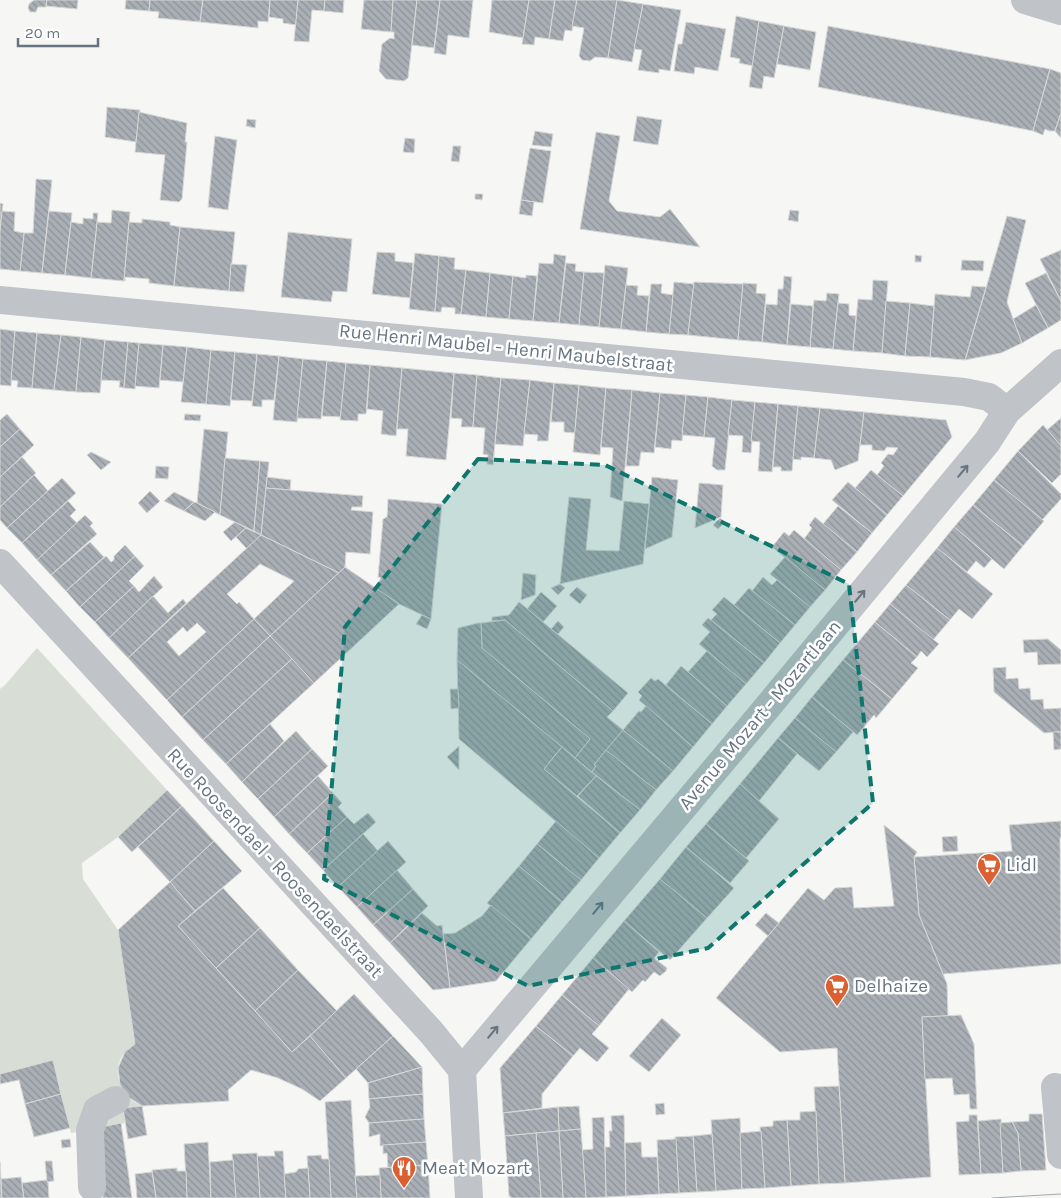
<svg xmlns="http://www.w3.org/2000/svg" width="1061" height="1198" font-family="Karla,sans-serif">
<style>
.green{fill:#d8ddd5}
.building{fill:url(#building-back-hatch);stroke:#d8d8d6;fill-rule:evenodd}
.lines{fill:none;stroke-linecap:round;stroke-linejoin:round}
.minor{stroke:#c0c3c7;stroke-width:28}
.tram{stroke:#a3a8ae;stroke-width:1}
.oneway{stroke:#677583}
.marked{fill:#0f766e;fill-opacity:0.2;stroke:#0f766e;stroke-width:4;stroke-dasharray:10 6;stroke-linejoin:round}
.labels{text-anchor:middle;dominant-baseline:central;stroke-width:5;stroke-linejoin:round;paint-order:stroke}
.street-label{font-size:19px;fill:#677583;stroke:#fff}
.poi-label{font-size:19px;fill:#677583;stroke:#fff;text-anchor:start}
</style>
<defs>
<pattern id="building-back-hatch" width="6" height="6" patternUnits="userSpaceOnUse" patternTransform="scale(1.25)"><rect width="6" height="6" fill="#a9afb5"/><path d="M-1 5l2 2M0 0l6 6M5-1l2 2" fill="none" stroke="#8d9399"/></pattern>
</defs>
<rect width="100%" height="100%" fill="#f6f7f4"/>
<path class="green" d="M37 648 167 790 118 837 82 863 83 879 118 930 135 1044C132 1047 128 1049 125 1052 109 1071 122 1098 142 1106L123 1108 125 1123 71 1133 53 1060 0 1074V689L5 685Z"/>
<g class="building">
<path d="M34 0H47L46 7H38L36 12H30L28 8 29 4Z"/>
<path d="M47 0H78L77 9 46 6Z"/>
<path d="M126 0H150L149 11 125 9Z"/>
<path d="M150 0H203L200 22 158 18 159 12 149 11Z"/>
<path d="M203 0H270L268 22 258 21V28L200 22Z"/>
<path d="M270 0H298L296 25 283 23V19L269 17Z"/>
<path d="M298 0H325L324 11 312 10 309 42 294 41Z"/>
<path d="M325 0H344L343 13 324 11Z"/>
<path d="M364 0H393L391 32 361 29Z"/>
<path d="M393 0H417L408 78 404 81 386 79 379 71 382 44 390 38 394 39V32H391Z"/>
<path d="M417 0H440L434 48 412 45Z"/>
<path d="M440 0H473L469 38 448 35 446 55 434 53Z"/>
<path d="M492 0H529L523 38 489 32Z"/>
<path d="M529 0H555L549 39 535 37 534 45 522 44Z"/>
<path d="M555 0H577L572 31 565 30 563 41 549 39Z"/>
<path d="M577 0H617L608 58 595 57 590 61 582 60 579 56 584 28 572 26Z"/>
<path d="M617 0 643 4 632 62 608 58Z"/>
<path d="M643 4 681 10 670 71 659 69V73L638 70 642 50 634 49Z"/>
<path d="M736 16 759 21 753 66 739 63 740 59 730 57Z"/>
<path d="M759 21 784 26 774 78 764 76 762 89 749 87Z"/>
<path d="M686 22 726 29 718 71 695 67 694 74 674 71 678 44H682Z"/>
<path d="M784 26 816 32 810 70 777 64Z"/>
<path d="M828 26 1050 69 1033 131 818 87Z"/>
<path d="M1050 69 1061 73V113L1055 131H1049L1045 129 1043 135 1033 131Z"/>
<path d="M107 107 140 110 136 142 105 137Z"/>
<path d="M139 112 187 123 185 142H187L182 199 179 202 160 200 165 155 135 152Z"/>
<path d="M1061 113V137H1060L1055 131Z"/>
<path d="M637 116 662 120 658 145 633 141Z"/>
<path d="M247 119 256 120 255 128 246 126Z"/>
<path d="M535 131 553 134 551 147 532 145Z"/>
<path d="M596 132 620 136 609 201 617 211 660 217 670 209 700 247 580 229Z"/>
<path d="M215 136 237 140 228 210 208 207Z"/>
<path d="M405 138 415 139 414 153 403 152Z"/>
<path d="M453 146H461L459 162 451 161Z"/>
<path d="M530 148 551 151 543 203 521 200Z"/>
<path d="M36 179 52 180 42 273 20 271 24 233H33Z"/>
<path d="M475 194H483L482 200 475 199Z"/>
<path d="M521 200 534 202 532 216 519 214Z"/>
<path d="M0 203 3 204 0 231Z"/>
<path d="M112 210 130 212 124 281 91 278 97 222 111 223Z"/>
<path d="M790 210 799 211 798 222 788 220Z"/>
<path d="M2 211 15 212 14 231 24 233 20 271 0 269V231Z"/>
<path d="M49 211 72 213 65 275 42 273Z"/>
<path d="M93 213H98L91 278 65 275 71 222 83 224V218L93 219Z"/>
<path d="M1007 216 1026 220 1007 302 1022 343 1001 353 965 360Z"/>
<path d="M142 219 170 222V225L180 227 174 286 149 283V279L125 277V281H124L129 222 142 223Z"/>
<path d="M180 227 235 232 229 291 174 286Z"/>
<path d="M288 232 352 239 347 292 333 291 331 302 281 297Z"/>
<path d="M1061 250V301L1040 259Z"/>
<path d="M377 252 395 253V261L413 263 410 298 372 294Z"/>
<path d="M415 253 439 256 435 312 409 309Z"/>
<path d="M554 254 566 256 559 323 533 321 539 263 553 264Z"/>
<path d="M915 255 922 256 921 262H915Z"/>
<path d="M439 256 455 258 454 269 466 270 461 314H455V308L442 307 441 312H435Z"/>
<path d="M962 260 984 261 983 271 961 270Z"/>
<path d="M566 263 576 264 575 271 584 272 579 325 559 323Z"/>
<path d="M231 264 247 265 244 292 229 291Z"/>
<path d="M605 265 628 268 621 329 599 327Z"/>
<path d="M466 270 490 273 486 317 461 314Z"/>
<path d="M584 272 604 273 599 327 579 325Z"/>
<path d="M490 273 513 276 509 319 486 317Z"/>
<path d="M1046 273 1061 301V320L1048 328 1025 283Z"/>
<path d="M526 275 537 276 533 321 509 319 513 276 526 278Z"/>
<path d="M784 276 792 277 787 345 762 342 766 304 777 305 778 289H783Z"/>
<path d="M873 280 888 281 882 353 853 351 858 299 872 300Z"/>
<path d="M674 282 694 284 688 335 669 334Z"/>
<path d="M694 282 743 284 738 340 688 335Z"/>
<path d="M743 283 757 284 756 293 766 294 762 342 738 340Z"/>
<path d="M651 284H662L661 293 673 295 669 334 646 332Z"/>
<path d="M626 285 638 286 637 295 649 296 646 332 621 329Z"/>
<path d="M972 286 986 287 965 360 930 357 935 294 970 297Z"/>
<path d="M827 293 839 294 833 349 810 347 814 300 826 301Z"/>
<path d="M886 301 910 303 905 356 882 353Z"/>
<path d="M838 303 849 304V315L856 316 853 351 833 349Z"/>
<path d="M910 303 934 306 930 357 905 356Z"/>
<path d="M791 304 813 306 810 347 787 345Z"/>
<path d="M1036 305 1048 328 1022 343 1013 319Z"/>
<path d="M0 329 15 331 11 386 0 385Z"/>
<path d="M15 331 37 333 32 388 17 387 18 381 11 380Z"/>
<path d="M37 333 61 335 54 390 32 388Z"/>
<path d="M61 335 81 337 76 392 54 390Z"/>
<path d="M81 337 105 340 100 393 76 392Z"/>
<path d="M105 340 128 342 124 388 119 387 120 381 101 380Z"/>
<path d="M128 342 139 343 135 389 124 388Z"/>
<path d="M139 343 163 345 159 388 135 386Z"/>
<path d="M163 345 187 347 183 382 160 380Z"/>
<path d="M187 347 211 350 206 404 181 402Z"/>
<path d="M211 350 235 352 230 406 206 404Z"/>
<path d="M235 352 257 354 252 401 231 400Z"/>
<path d="M257 354 279 356 274 400H262V407L252 406Z"/>
<path d="M279 356 303 359 297 422 273 420Z"/>
<path d="M303 359 327 361 321 419 297 418Z"/>
<path d="M327 361 346 363 341 417 322 416Z"/>
<path d="M346 363 370 365 366 414H358V421L340 420Z"/>
<path d="M370 365 402 368 396 436 381 434 383 411 367 409Z"/>
<path d="M402 368 454 373 446 460 406 456 408 429H397Z"/>
<path d="M454 373 477 375 473 427H461L462 419 451 418Z"/>
<path d="M477 375 501 378 493 465 487 464 488 455 483 454 485 428 473 427Z"/>
<path d="M501 378 530 380 523 446 495 444Z"/>
<path d="M530 380 554 383 548 441H537L538 435 524 434Z"/>
<path d="M554 383 579 385 575 433 564 432V422H551Z"/>
<path d="M579 385 606 388 600 455 573 452Z"/>
<path d="M606 388 632 390 622 501 610 497 613 448 601 447Z"/>
<path d="M632 390 660 393 654 453 641 452 639 466H626Z"/>
<path d="M660 393 686 395 682 441 672 440 671 449 655 447Z"/>
<path d="M686 395 708 397 704 437 682 435Z"/>
<path d="M708 397 732 400 725 470H717L712 466 715 438 704 437Z"/>
<path d="M732 400 755 402 751 453 742 452 743 436 728 435Z"/>
<path d="M755 402 778 404 772 472 758 471 760 442 751 441Z"/>
<path d="M778 404 798 406 792 471H781V467H773Z"/>
<path d="M798 406 820 408 814 458 801 457V460L793 459Z"/>
<path d="M820 408 864 412 858 461 835 470 831 460 814 458Z"/>
<path d="M864 412 946 420 952 437 903 496 877 475 884 466 881 463 888 454 893 455 898 448 887 447 884 451 872 450V445H860Z"/>
<path d="M7 414 20 429 0 447V420Z"/>
<path d="M185 414 201 415 200 421 184 420Z"/>
<path d="M1061 418V446L1047 430Z"/>
<path d="M1043 425 1061 446V474L1052 483 1018 451Z"/>
<path d="M20 429 34 445 0 477V447Z"/>
<path d="M204 429 228 432 220 515 197 503Z"/>
<path d="M1018 451 1061 494V499L1042 520 994 480Z"/>
<path d="M91 452 111 462 101 470 87 455Z"/>
<path d="M22 457 36 473 0 507V477Z"/>
<path d="M225 458 260 461 254 531 220 515Z"/>
<path d="M260 461 269 462 261 535 254 531Z"/>
<path d="M156 466 169 467 168 479 155 478Z"/>
<path d="M871 470 903 496 887 515 855 488Z"/>
<path d="M34 475 48 491 7 528 0 520V507Z"/>
<path d="M267 477 291 480 290 490 266 488Z"/>
<path d="M652 477 678 480 672 537 645 549Z"/>
<path d="M62 478 76 493 22 543 7 528Z"/>
<path d="M994 480 1044 521 1023 546 973 505Z"/>
<path d="M848 482 887 515 872 533 832 500Z"/>
<path d="M699 483 723 485 721 517 695 528Z"/>
<path d="M266 488 363 496 362 507H352L351 510 373 512 370 554 346 552 345 567 339 573 261 535Z"/>
<path d="M150 491 160 501 147 513 138 503Z"/>
<path d="M174 492 194 502 184 511 164 501Z"/>
<path d="M569 497 591 499 586 550 619 551 624 501 649 504 643 564 560 584Z"/>
<path d="M388 499 442 504 431 619 399 604 375 588 381 578 378 577 383 519 387 517Z"/>
<path d="M68 501 76 510 70 516 77 523 37 560 22 543Z"/>
<path d="M194 502 197 503 215 512 205 521 184 511Z"/>
<path d="M973 505 1023 546 1004 569 954 527Z"/>
<path d="M838 506 872 533 857 552 823 524Z"/>
<path d="M85 515 93 523 90 526 97 534 51 575 37 560Z"/>
<path d="M815 517 857 552 841 570 804 539 812 528 809 525Z"/>
<path d="M720 518 725 522 718 529 713 525Z"/>
<path d="M235 522 246 528 231 541 223 532Z"/>
<path d="M954 527 992 559 984 568 976 561 967 572 937 548Z"/>
<path d="M246 528 261 535 247 549 236 537Z"/>
<path d="M794 530 841 570 825 590 772 547 784 532 789 536Z"/>
<path d="M261 535 339 573 270 636 254 619 167 700 128 658ZM260 564 294 581 254 619 239 602 237 604 227 594ZM197 623 206 632 179 656 167 642 183 627 187 632Z"/>
<path d="M90 542 104 557 66 591 51 575Z"/>
<path d="M125 545 135 556 80 607 66 591 106 556 111 562 114 560V556Z"/>
<path d="M937 548 993 594 972 619 959 609 950 620 906 585Z"/>
<path d="M135 556 144 566 129 581 134 586 95 622 80 607Z"/>
<path d="M785 557 825 590 810 607 770 574Z"/>
<path d="M345 567 399 604 314 683 270 636Z"/>
<path d="M523 573 536 575 535 595 521 600Z"/>
<path d="M154 576 163 587 109 638 95 622 134 586 139 592Z"/>
<path d="M763 577 772 585 777 580 810 607 795 625 752 591Z"/>
<path d="M560 584 565 588 558 595 551 588Z"/>
<path d="M906 585 950 620 933 640 890 604Z"/>
<path d="M577 587 587 595 580 604 569 595Z"/>
<path d="M749 588 795 625 780 643 734 605Z"/>
<path d="M541 592 557 606 543 622 527 609Z"/>
<path d="M153 596 168 613 183 599 186 603 128 658 109 638Z"/>
<path d="M724 597 780 643 764 663 711 620 717 614 712 610Z"/>
<path d="M519 602 628 693 613 711 505 620 492 621V617L509 615Z"/>
<path d="M890 604 939 644 927 657 921 651 917 657 875 622Z"/>
<path d="M422 615 431 619 427 629 416 624Z"/>
<path d="M708 618 764 663 746 684 699 644 710 632 702 625Z"/>
<path d="M254 619 270 636 182 717 167 700Z"/>
<path d="M505 620 613 711 607 717 623 730 594 765 596 766 592 772 575 758 590 739 482 648 481 623Z"/>
<path d="M558 621 564 627 558 634 551 629Z"/>
<path d="M875 622 917 657 911 663 918 668 892 699 843 660Z"/>
<path d="M478 623H481L482 648 590 739 575 758 457 660 458 628Z"/>
<path d="M270 636 292 659 203 740 182 717Z"/>
<path d="M1048 639 1061 650V664L1038 665 1037 652 1024 653 1023 640Z"/>
<path d="M707 651 746 684 727 706 688 672Z"/>
<path d="M292 659 314 683 226 764 203 740Z"/>
<path d="M457 660 562 747 544 769 620 833 599 858 459 739Z"/>
<path d="M843 660 892 699 876 718 874 715 857 735 812 697Z"/>
<path d="M681 666 727 706 712 724 666 685Z"/>
<path d="M1006 667V679L1018 678 1019 689 1030 688 1031 700 1043 699 1044 709 1061 708V732L1044 733 994 692 993 668Z"/>
<path d="M651 678 655 681 658 679 712 724 693 747 639 700 642 696 638 692Z"/>
<path d="M450 689H458L459 708 451 709Z"/>
<path d="M812 697 853 732 836 752 795 718Z"/>
<path d="M646 706 693 747 673 771 623 730 639 711 641 712Z"/>
<path d="M795 718 836 752 819 771 778 738Z"/>
<path d="M270 724 284 741 242 782 226 764Z"/>
<path d="M623 730 673 771 656 790 606 750Z"/>
<path d="M296 731 312 749 258 799 242 782Z"/>
<path d="M1053 732H1061V749L1054 750Z"/>
<path d="M778 738 797 754 759 801 740 784Z"/>
<path d="M459 746V770L447 757Z"/>
<path d="M562 747 596 776 577 796 544 769Z"/>
<path d="M312 749 328 766 274 817 258 799Z"/>
<path d="M606 750 656 790 640 810 592 772 596 766 594 765Z"/>
<path d="M318 776 333 793 289 834 274 817Z"/>
<path d="M596 776 640 810 620 833 578 796Z"/>
<path d="M740 784 779 819 746 858 706 824Z"/>
<path d="M167 790 182 806 132 852 118 837Z"/>
<path d="M333 793 342 803 338 807 347 817 307 853 289 834Z"/>
<path d="M182 806 214 841 170 882 138 847Z"/>
<path d="M368 813 376 822 323 870 307 853 347 817 354 824Z"/>
<path d="M556 821 599 858 581 880 537 844Z"/>
<path d="M1061 821V838H1060L1061 964 943 974 919 915 914 857 1012 851 1009 825Z"/>
<path d="M706 824 749 861 730 883 686 847Z"/>
<path d="M884 825 917 852 914 857 919 915 947 984 948 1016 922 1017 931 1177 845 1183 837 1048 780 1052 716 998 808 888 824 900 835 888 852 887 854 908 894 906Z"/>
<path d="M363 834 378 851 338 887 323 870Z"/>
<path d="M957 836 958 851 943 852 942 837Z"/>
<path d="M214 841 242 871 195 911 170 882Z"/>
<path d="M388 841 406 862 357 907 338 887Z"/>
<path d="M537 844 581 880 562 902 519 866Z"/>
<path d="M686 847 734 888 707 918 660 879Z"/>
<path d="M519 866 562 902 531 939 487 903Z"/>
<path d="M397 870 413 889 373 925 357 907Z"/>
<path d="M660 879 707 918 670 960 624 921Z"/>
<path d="M170 882 195 911 178 926 292 1052 310 1036 346 1078 320 1101 302 1089 278 1078 251 1070 228 1090 229 1101 142 1106 130 1098 124 1092 120 1084 118 1068 125 1052 135 1044 118 930Z"/>
<path d="M223 888 260 928 216 968 178 926Z"/>
<path d="M413 889 428 906 390 943 373 925Z"/>
<path d="M491 905 531 939 496 981 450 988 443 934 455 933 482 916Z"/>
<path d="M422 913 437 926 442 925 450 988 433 990 390 943Z"/>
<path d="M766 913 779 923 768 936 755 925Z"/>
<path d="M624 921 659 952 654 958 667 968 666 971 660 976 654 972 645 982 643 980 632 992 593 958Z"/>
<path d="M260 928 298 970 255 1011 216 968Z"/>
<path d="M593 958 629 989 599 1026 562 995Z"/>
<path d="M298 970 337 1011 292 1052 255 1011Z"/>
<path d="M354 994 393 1036 346 1078 310 1036Z"/>
<path d="M562 995 599 1026 592 1034 609 1048 597 1062 580 1048 573 1056 536 1026Z"/>
<path d="M961 1015 974 1044 977 1109H970L969 1094 954 1095 952 1078 925 1079 922 1017Z"/>
<path d="M662 1018 681 1035 649 1072 629 1056Z"/>
<path d="M536 1026 573 1056 542 1094V1108L503 1113 500 1068Z"/>
<path d="M393 1036 422 1067 368 1083 356 1069Z"/>
<path d="M53 1060 61 1094 25 1104 19 1080 0 1084V1074Z"/>
<path d="M422 1067 423 1094 369 1099 368 1083Z"/>
<path d="M839 1086 845 1183 819 1184 814 1087Z"/>
<path d="M61 1094 70 1128 34 1137 25 1104Z"/>
<path d="M423 1094 424 1119 369 1123 365 1117 370 1107 369 1099Z"/>
<path d="M351 1100 357 1198H331L325 1102Z"/>
<path d="M664 1103 665 1114 656 1115 655 1104Z"/>
<path d="M142 1106 147 1135 128 1139 123 1108Z"/>
<path d="M579 1106 581 1129 559 1131 558 1107Z"/>
<path d="M558 1107 559 1131 505 1136 503 1113Z"/>
<path d="M816 1111 819 1184 791 1186 787 1120H800V1112Z"/>
<path d="M1029 1114H1042L1046 1170 1021 1171 1018 1133 1012 1122 1029 1121Z"/>
<path d="M624 1115 626 1196 606 1197 605 1147H610L609 1131H612L611 1116Z"/>
<path d="M969 1115H977L981 1174 959 1175 956 1122 969 1121Z"/>
<path d="M604 1117 606 1197 586 1198 582 1150 593 1149 592 1118Z"/>
<path d="M740 1118 742 1189 716 1191 711 1120Z"/>
<path d="M424 1119 426 1142 380 1146V1134L369 1137V1123Z"/>
<path d="M1001 1119 1003 1173 981 1174 978 1121Z"/>
<path d="M787 1120 791 1186 765 1188 760 1127 773 1126V1121Z"/>
<path d="M1012 1122 1018 1133 1021 1171 1003 1173 1000 1123Z"/>
<path d="M121 1123 132 1198H103L98 1128Z"/>
<path d="M581 1129 586 1198H563L559 1131Z"/>
<path d="M559 1131 563 1198H541L536 1133Z"/>
<path d="M761 1131 765 1188 742 1189 740 1133Z"/>
<path d="M536 1133 541 1198H512L509 1196 505 1136Z"/>
<path d="M712 1134 716 1191 697 1192 693 1136Z"/>
<path d="M693 1136 697 1192 679 1193 675 1137Z"/>
<path d="M70 1139 71 1147 62 1148 61 1140Z"/>
<path d="M676 1139 679 1193 659 1194 657 1140Z"/>
<path d="M208 1142 211 1198H187L184 1144Z"/>
<path d="M426 1142 428 1165 388 1168 387 1153 383 1154V1145Z"/>
<path d="M641 1142 642 1157H657L659 1194 626 1196 625 1143Z"/>
<path d="M274 1151H283L286 1198H260L257 1156H275Z"/>
<path d="M257 1153 260 1198H236L232 1154Z"/>
<path d="M321 1155 322 1159H329L331 1198H310L307 1156Z"/>
<path d="M233 1160 236 1198H211L210 1162Z"/>
<path d="M45 1161H52L54 1181 47 1182Z"/>
<path d="M0 1162 1 1179 2 1198H0Z"/>
<path d="M428 1165 430 1198H381L379 1168Z"/>
<path d="M177 1168V1171H186L187 1198H156L152 1170Z"/>
<path d="M308 1168 310 1198H286L284 1174 296 1172 298 1169Z"/>
<path d="M152 1172 156 1198H137L135 1174Z"/>
<path d="M380 1175 381 1198H357L355 1176Z"/>
<path d="M21 1177 24 1198H2L1 1179Z"/>
<path d="M46 1180 48 1182 49 1198H24L22 1183Z"/>
</g>
<g class="lines">
<g class="minor">
<path d="M1025 0 1061 11"/>
<path d="M0 300 964 392 989 397 1007 411"/>
<path d="M0 563 431 1032 462 1070 469 1198"/>
<path d="M462 1070 750 728 987 442 1007 411 1061 363"/>
<path d="M1055 1087 1061 1155"/>
<path d="M92 1187 90 1130 97 1110 116 1100"/>
</g>
<path class="tram" d="M992 1198 1061 1194"/>
</g>
<defs><path id="oneway-shaft" d="M-6 0H5M1.5-3L5.5 0L1.5 3" fill="none" stroke-width="1.6" stroke-linecap="round" stroke-linejoin="round" transform="scale(1.25)"/></defs>
<g class="oneway">
<use href="#oneway-shaft" transform="translate(963 471) rotate(-50)"/>
<use href="#oneway-shaft" transform="translate(860 596) rotate(-50)"/>
<use href="#oneway-shaft" transform="translate(598 908) rotate(-50)"/>
<use href="#oneway-shaft" transform="translate(493 1032) rotate(-50)"/>
</g>
<path class="marked" d="M478 459 605 465 849 584 873 803 708 948 528 986 324 879 345 627Z"/>
<defs>
<g id="supermarket-pin" transform="scale(1.25)"><path d="M0 17L-7.5 6A9.5 9.5 0 1 1 7.5 6Z" fill="#db5f30" stroke="#fff"/><path d="M-6-5.5h2.5l.6 2H6L4.5 2H-2.5L-4.4-4H-6ZM-1.5 3.2a1.3 1.3 0 1 0 .1 0ZM3 3.2a1.3 1.3 0 1 0 .1 0Z" fill="#fff"/></g>
<g id="restaurant-pin" transform="scale(1.25)"><path d="M0 17L-7.5 6A9.5 9.5 0 1 1 7.5 6Z" fill="#db5f30" stroke="#fff"/><path d="M-5-6h1v4h1v-4h1v4h1v-4h1v5L-1.5 .5V6h-2V.5L-5-1ZM5-6V6H3V1.5H1.5Q1.5-4 5-6Z" fill="#fff"/></g>
</defs>
<g fill-rule="evenodd">
<use href="#supermarket-pin" x="989" y="865"/>
<use href="#supermarket-pin" x="837" y="986"/>
<use href="#restaurant-pin" x="404" y="1168"/>
</g>
<g class="labels">
<g class="street-label">
<text transform="translate(506 348) rotate(6)">Rue Henri Maubel - Henri Maubelstraat</text>
<text transform="translate(760 715) rotate(-50)">Avenue Mozart - Mozartlaan</text>
<text transform="translate(275 863) rotate(47)">Rue Roosendael - Roosendaelstraat</text>
</g>
<g class="poi-label">
<text x="1006" y="865">Lidl</text>
<text x="854" y="986">Delhaize</text>
<text x="422" y="1168">Meat Mozart</text>
</g>
</g>
<path d="M18 38v8h80v-8" fill="none" stroke="#677583" stroke-width="2.5"/>
<text x="25" y="38" font-size="15" fill="#677583" stroke="#ffffff" stroke-width="4" paint-order="stroke">20 m</text>
</svg>
